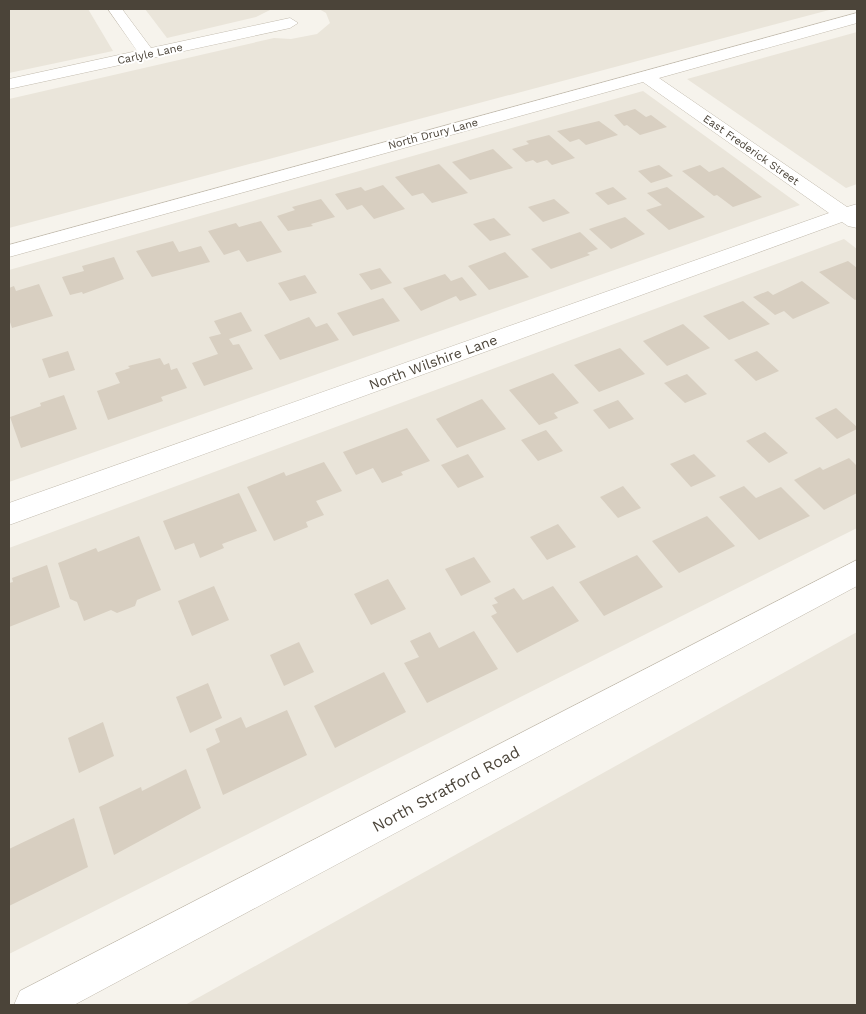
<svg xmlns="http://www.w3.org/2000/svg" width="866" height="1014" font-family="'Work Sans',sans-serif">
<style>
.residential{fill:#eae5da}
.building{fill:#d8cfc1}
.lines{fill:none;stroke-linecap:round;stroke-linejoin:round}
.minor-casing{stroke:#c2bbae;stroke-width:1}
.minor{fill:#fff;fill-rule:evenodd}
.labels{text-anchor:middle;dominant-baseline:central;stroke-width:4;stroke-linejoin:round;paint-order:stroke}
.far-street-label{font-size:11px;fill:#4b4439;stroke:#fff}
.street-label{font-size:14px;fill:#4b4439;stroke:#fff}
.near-street-label{font-size:16px;fill:#4b4439;stroke:#fff}
</style>
<rect width="100%" height="100%" fill="#f6f3ec"/>
<g class="residential">
<path d="M9 9H88L113 51 9 73Z"/>
<path d="M145 9H272L256 17 167 38Z"/>
<path d="M319 9H833L9 228V99L274 38 291 39 317 34 330 23 326 13Z"/>
<path d="M857 32V184L846 188 687 79Z"/>
<path d="M643 91 800 205 9 482V270Z"/>
<path d="M844 239 857 249V528L9 954V548Z"/>
<path d="M857 632V1005H185Z"/>
</g>
<g class="building">
<path d="M635 109 646 117 651 115 667 127 640 135 627 125 624 126 614 115Z"/>
<path d="M599 121 618 135 586 145 579 139 570 142 557 131Z"/>
<path d="M549 135 575 158 552 165 547 160 537 163 533 160 526 162 512 149 529 144 526 141Z"/>
<path d="M493 149 513 168 470 180 452 162Z"/>
<path d="M439 164 468 193 432 203 423 193 412 196 395 177Z"/>
<path d="M659 165 673 176 651 183 638 171Z"/>
<path d="M700 165 709 172 723 167 762 197 733 207 717 195 714 196 682 171Z"/>
<path d="M383 185 405 209 374 219 362 205 347 210 335 194 361 187 365 191Z"/>
<path d="M613 187 627 199 608 205 595 193Z"/>
<path d="M667 187 705 217 669 230 646 210 662 205 647 193Z"/>
<path d="M321 199 335 217 311 224 313 226 288 231 277 216 295 210 292 207Z"/>
<path d="M554 199 570 213 543 222 528 207Z"/>
<path d="M625 217 645 234 611 249 589 229Z"/>
<path d="M494 218 511 235 490 241 473 224Z"/>
<path d="M261 221 282 252 247 262 239 250 224 255 208 231 236 223 239 227Z"/>
<path d="M580 232 598 249 587 253 590 255 551 269 531 249Z"/>
<path d="M173 241 179 252 201 246 210 262 152 277 136 251Z"/>
<path d="M505 252 529 277 489 290 468 266Z"/>
<path d="M114 257 124 279 83 294 82 292 70 295 62 277 84 271 82 266Z"/>
<path d="M848 261 857 268V299L855 300 819 272Z"/>
<path d="M380 268 392 283 371 290 359 274Z"/>
<path d="M445 274 451 281 462 277 477 295 460 301 456 296 421 311 403 288Z"/>
<path d="M305 275 317 293 290 301 278 283Z"/>
<path d="M802 281 830 303 793 319 784 311 775 315 753 297 768 291 773 295Z"/>
<path d="M39 284 53 316 12 328 9 319V288L14 286 16 291Z"/>
<path d="M383 298 400 321 353 336 337 313Z"/>
<path d="M743 301 770 324 729 340 703 316Z"/>
<path d="M241 312 252 331 229 339 233 345 239 344 253 369 204 386 192 363 218 354 209 337 221 334 214 321Z"/>
<path d="M309 317 316 327 327 323 339 340 280 360 264 335Z"/>
<path d="M683 324 710 348 667 366 643 341Z"/>
<path d="M620 348 645 374 599 392 574 365Z"/>
<path d="M68 351 75 370 49 378 42 359Z"/>
<path d="M757 351 779 371 756 381 734 360Z"/>
<path d="M160 358 164 365 169 363 171 370 177 368 187 388 161 397 163 401 108 420 97 391 120 383 115 373 130 368 128 366Z"/>
<path d="M553 373 579 403 554 413 558 418 539 425 509 390Z"/>
<path d="M687 374 707 394 685 403 664 383Z"/>
<path d="M64 395 77 429 21 448 10 417 41 406 40 403Z"/>
<path d="M482 399 506 429 457 448 436 419Z"/>
<path d="M618 400 634 419 609 429 593 410Z"/>
<path d="M836 408 857 427V429L837 439 815 418Z"/>
<path d="M407 428 430 461 401 472 403 475 382 483 373 468 356 475 343 452Z"/>
<path d="M546 430 563 451 538 461 521 440Z"/>
<path d="M765 432 788 453 769 463 746 441Z"/>
<path d="M468 454 484 477 458 488 441 465Z"/>
<path d="M694 454 716 476 691 487 670 464Z"/>
<path d="M849 458 857 466V493L824 510 794 480 820 467 823 470Z"/>
<path d="M324 462 342 491 316 501 324 515 306 522 308 527 274 541 247 487 284 472 286 476Z"/>
<path d="M623 486 641 508 618 518 600 497Z"/>
<path d="M744 486 756 498 781 487 810 516 759 540 719 497Z"/>
<path d="M239 493 257 531 222 544 224 548 200 558 194 543 175 550 163 521Z"/>
<path d="M707 516 735 546 679 573 652 541Z"/>
<path d="M558 524 576 547 547 560 530 537Z"/>
<path d="M139 536 161 590 137 600 135 606 117 613 111 610 84 621 77 602 70 599 58 563 96 548 98 552Z"/>
<path d="M637 555 663 587 604 616 579 582Z"/>
<path d="M474 557 491 582 461 596 445 569Z"/>
<path d="M47 565 60 607 9 627V583L13 582 12 578Z"/>
<path d="M388 579 406 609 371 625 354 594Z"/>
<path d="M214 586 229 620 192 636 178 601Z"/>
<path d="M553 586 579 621 517 653 491 616 497 613 492 605 498 603 494 598 514 588 523 600Z"/>
<path d="M474 631 498 669 427 703 404 663 419 657 410 641 430 632 439 648Z"/>
<path d="M299 642 314 672 284 686 270 655Z"/>
<path d="M384 672 406 712 335 748 314 706Z"/>
<path d="M208 683 222 718 190 733 176 697Z"/>
<path d="M287 710 307 755 223 795 206 749 220 742 215 729 241 717 246 728Z"/>
<path d="M103 722 114 756 79 773 68 738Z"/>
<path d="M186 769 201 808 114 855 99 807 141 787 142 791Z"/>
<path d="M74 818 88 867 9 906V849Z"/>
</g>
<g class="lines">
<g class="minor-casing">
<g id="minor">
<path d="M108 9H122L151 48 290 18 298 23 290 28 9 89V79L137 51Z"/>
<path d="M857 13V23L659 78 847 207 857 204V228L848 226 842 222 9 525V503L829 213 643 82 9 257V245Z"/>
<path d="M857 560V586L74 1005H14L20 991Z"/>
</g>
</g>
<use href="#minor" class="minor"/>
</g>
<g class="labels">
<g class="far-street-label">
<text transform="translate(150 54) rotate(-12)">Carlyle Lane</text>
<text transform="translate(433 134) rotate(-15)">North Drury Lane</text>
<text transform="translate(751 150) rotate(35)">East Frederick Street</text>
</g>
<g class="street-label">
<text transform="translate(433 362) rotate(-20)">North Wilshire Lane</text>
</g>
<g class="near-street-label">
<text transform="translate(446 789) rotate(-28)">North Stratford Road</text>
</g>
</g>
<rect width="866" height="1014" fill="none" stroke="#4b4439" stroke-width="20"/>
</svg>
